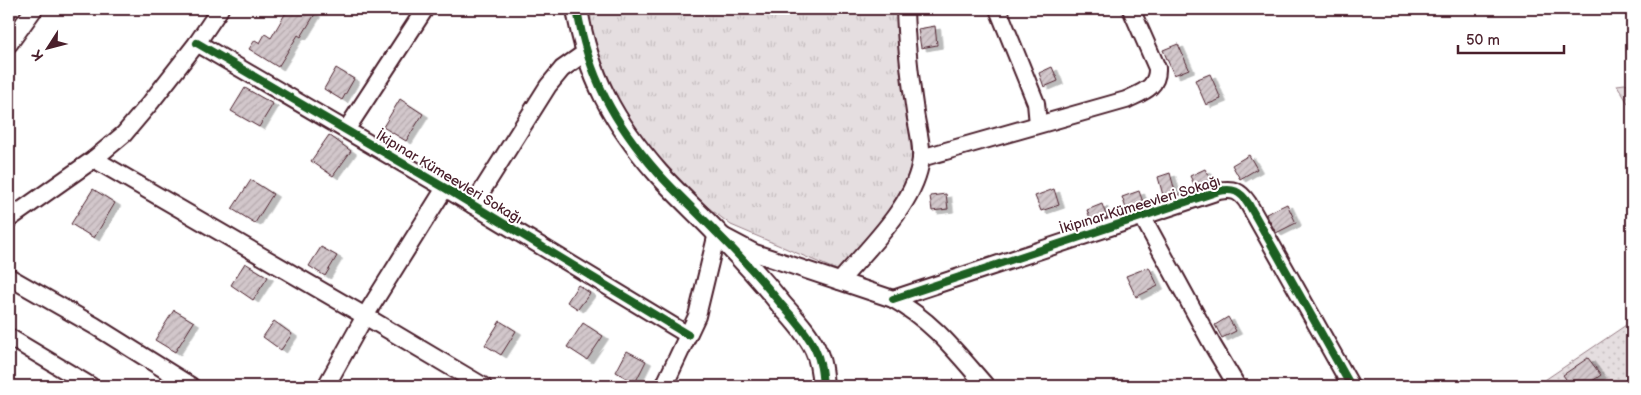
<svg xmlns="http://www.w3.org/2000/svg" width="1641" height="395" font-family="'Balsamiq Sans',sans-serif">
<style>
.grass{fill:url(#grass-tufts);stroke:#987e86}
.garden{fill:url(#garden-dots);stroke:#987e86}
.building{fill:url(#building-hatch);stroke:#4a1f2b;filter:url(#shadow)}
.lines{fill:none;stroke-linecap:round;stroke-linejoin:round}
.minor-casing{stroke:#4a1f2b;stroke-width:20}
.tertiary-casing{stroke:#4a1f2b;stroke-width:24}
.minor{stroke:#fff;stroke-width:16}
.tertiary{stroke:#fff;stroke-width:20}
.cycleway-casing{stroke:#fff;stroke-width:11}
.cycleway{stroke:#1b5e20;stroke-width:8}
.labels{text-anchor:middle;dominant-baseline:central;stroke-width:4;stroke-linejoin:round;paint-order:stroke}
.street-label{font-size:14px;fill:#4a1f2b;stroke:#fff}
</style>
<defs>
<pattern id="grass-tufts" width="24" height="20" patternUnits="userSpaceOnUse" patternTransform="scale(1.25)"><rect width="24" height="20" fill="#e5dee0"/><path d="M3 7l-1-3M5 7V3M7 7l1-3M15 17l-1-3M17 17v-4M19 17l1-3" fill="none" stroke="#c6bec0"/></pattern>
<pattern id="garden-dots" width="8" height="8" patternUnits="userSpaceOnUse" patternTransform="scale(1.25)"><rect width="8" height="8" fill="#e5dee0"/><path d="M2 2h.1M6 6h.1" fill="none" stroke="#c6bec0" stroke-width="1.8" stroke-linecap="round"/></pattern>
<pattern id="building-hatch" width="6" height="6" patternUnits="userSpaceOnUse" patternTransform="scale(1.25)"><rect width="6" height="6" fill="#d2c7cb"/><path d="M-1 1l2-2M0 6l6-6M5 7l2-2" fill="none" stroke="#b6aaae"/></pattern>
<filter id="shadow"><feDropShadow dx="5.5" dy="3" stdDeviation="0" flood-color="#0004"/></filter>
</defs>
<rect width="100%" height="100%" fill="#fff"/>
<filter id="ink" filterUnits="userSpaceOnUse"><feTurbulence type="fractalNoise" baseFrequency=".02" numOctaves="2"/><feDisplacementMap in="SourceGraphic" scale="10" xChannelSelector="R" yChannelSelector="G"/><feConvolveMatrix kernelMatrix="1 2 1 2 8 2 1 2 1" color-interpolation-filters="sRGB"/></filter>
<g filter="url(#ink)">
<path class="grass" d="M588 9H898L914 158 904 184 883 219 839 271 731 225 682 187 642 140 606 79 592 32Z"/>
<g class="garden">
<path d="M1632 83V110L1617 85Z"/>
<path d="M1632 321V386H1536Z"/>
</g>
<g class="building">
<path d="M288 9H306L315 14 301 37 298 35 278 67 249 49 255 40 260 43 265 34 271 38Z"/>
<path d="M935 26 937 45 921 48 918 29Z"/>
<path d="M1178 44 1189 69 1174 75 1163 50Z"/>
<path d="M1052 67 1058 81 1044 87 1039 73Z"/>
<path d="M336 68 354 79 342 100 324 89Z"/>
<path d="M1210 74 1221 99 1206 105 1195 80Z"/>
<path d="M245 88 273 104 259 127 231 111Z"/>
<path d="M400 99 423 114 406 141 383 127Z"/>
<path d="M329 135 351 151 333 176 311 161Z"/>
<path d="M1249 155 1257 169 1240 179 1232 165Z"/>
<path d="M1205 169 1212 183 1196 188 1190 176Z"/>
<path d="M1170 173 1176 195 1164 199 1158 177Z"/>
<path d="M251 180 273 194 255 223 232 209Z"/>
<path d="M93 189 115 203 94 238 71 224Z"/>
<path d="M1054 189 1059 205 1041 211 1035 196Z"/>
<path d="M1139 191 1144 205 1127 211 1122 197Z"/>
<path d="M946 194 948 209 932 211 930 196Z"/>
<path d="M1102 204 1107 218 1092 223 1087 210Z"/>
<path d="M1287 204 1296 223 1276 233 1266 214Z"/>
<path d="M321 247 337 256 325 276 309 266Z"/>
<path d="M245 263 268 277 253 300 231 285Z"/>
<path d="M1149 267 1158 286 1136 297 1126 276Z"/>
<path d="M578 285 590 293 578 309 567 302Z"/>
<path d="M174 310 194 322 175 352 155 340Z"/>
<path d="M1228 317 1236 331 1222 338 1215 325Z"/>
<path d="M274 321 292 334 281 350 263 337Z"/>
<path d="M500 321 516 331 501 355 485 345Z"/>
<path d="M583 323 603 336 587 360 567 347Z"/>
<path d="M627 351 646 361 635 383 616 372Z"/>
<path d="M1588 358 1601 375 1585 386H1571L1563 375Z"/>
</g>
<g class="lines">
<g class="minor-casing">
<g id="minor">
<path d="M998 9 1036 103 1038 124"/>
<path d="M197 43 445 188 688 335"/>
<path d="M9 44 34 9"/>
<path d="M346 130 425 9"/>
<path d="M921 158 1126 100C1142 92 1158 88 1157 68L1131 9"/>
<path d="M94 159 365 316 483 386"/>
<path d="M473 205 548 86 562 69 586 52"/>
<path d="M1142 216 1213 346 1237 386"/>
<path d="M9 219 94 159 124 134 151 102 197 43 220 9"/>
<path d="M9 277 95 326 191 386"/>
<path d="M840 281C867 249 912 207 920 165 924 149 917 128 915 112 910 78 906 43 905 9"/>
<path d="M893 299 1219 191C1233 188 1240 191 1248 203L1351 386"/>
<path d="M9 337 91 386"/>
<path d="M326 386 365 316 445 188"/>
<path d="M664 386 697 316 717 233 755 253 893 299C934 322 956 352 986 386"/>
</g>
</g>
<g class="tertiary-casing">
<path id="tertiary" d="M577 9C588 76 614 123 658 173 677 194 698 213 717 233 739 255 761 279 781 304 793 318 807 332 815 349 821 361 822 374 823 386"/>
</g>
<use href="#minor" class="minor"/>
<use href="#tertiary" class="tertiary"/>
<g class="cycleway-casing">
<g id="cycleway">
<path d="M577 9C588 76 614 123 658 173 677 194 698 213 717 233 739 255 761 279 781 304 793 318 807 332 815 349 821 361 822 374 823 386"/>
<path d="M197 43 445 188 688 335"/>
<path d="M893 299 1219 191C1233 188 1240 191 1248 203L1351 386"/>
</g>
</g>
<use href="#cycleway" class="cycleway"/>
</g>
</g>
<g class="labels">
<g class="street-label">
<text transform="translate(449 177) rotate(31)">İkipınar Kümeevleri Sokağı</text>
<text transform="translate(1140 205) rotate(-17)">İkipınar Kümeevleri Sokağı</text>
</g>
</g>
<rect width="1641" height="395" fill="none" stroke="#fff" stroke-width="30"/>
<rect x="15" y="15" width="1611" height="365" fill="none" stroke="#4a1f2b" stroke-width="2" filter="url(#ink)"/>
<g transform="translate(48 48) rotate(234)" stroke="#ffffff" stroke-width="4" paint-order="stroke">
<path d="M0-4L9 19L0 12L-9 19Z" fill="#4a1f2b"/>
<text y="-8" font-size="14" font-weight="bold" text-anchor="middle" fill="#4a1f2b">K</text>
</g>
<path d="M1458 45v8h106v-8" fill="none" stroke="#4a1f2b" stroke-width="2.5"/>
<text x="1466" y="45" font-size="15" fill="#4a1f2b" stroke="#ffffff" stroke-width="4" paint-order="stroke">50 m</text>
</svg>
